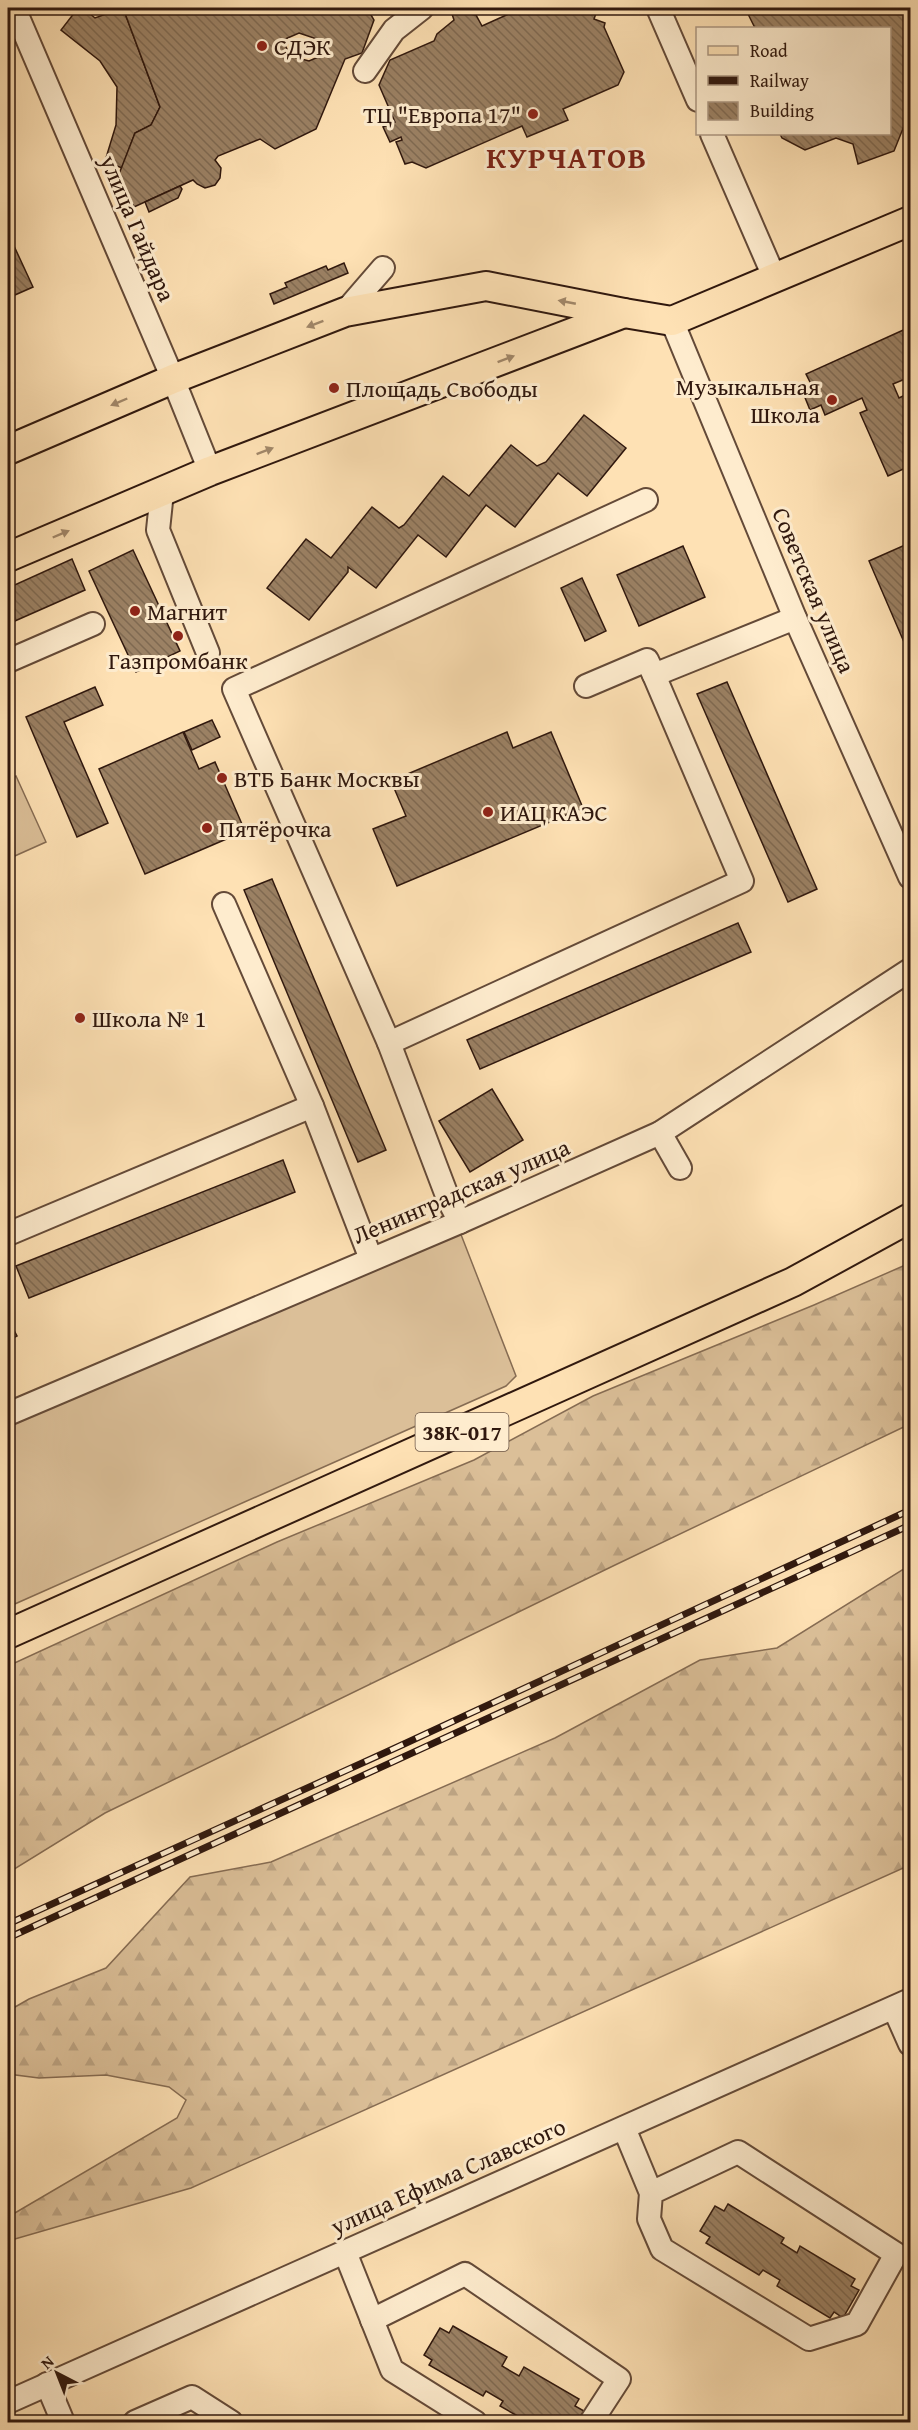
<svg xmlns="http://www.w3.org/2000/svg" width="918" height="2430" font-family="'Gentium Book Plus',serif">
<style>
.grass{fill:#dbbf98;stroke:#866c53;stroke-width:1.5}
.forest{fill:url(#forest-firs);stroke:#866c53;stroke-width:1.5}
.building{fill:url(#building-back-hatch);stroke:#30180e;stroke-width:1.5;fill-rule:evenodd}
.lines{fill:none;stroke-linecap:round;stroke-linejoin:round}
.minor-casing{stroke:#644a38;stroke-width:26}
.major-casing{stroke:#30180e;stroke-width:32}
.minor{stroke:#feecce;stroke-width:22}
.major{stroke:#fee1b4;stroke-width:28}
.rail-casing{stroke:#30180e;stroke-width:7}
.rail{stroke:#feecce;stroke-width:4.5;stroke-dasharray:14;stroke-linecap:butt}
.oneway{fill:#a18769}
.poi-dot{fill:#8f2418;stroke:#feecce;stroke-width:2}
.labels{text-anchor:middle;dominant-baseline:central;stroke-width:6;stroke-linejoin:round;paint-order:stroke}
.shield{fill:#feecce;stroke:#6e5848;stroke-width:1.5}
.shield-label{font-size:22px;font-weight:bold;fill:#30180e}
.poi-label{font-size:24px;fill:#30180e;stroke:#feecce;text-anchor:start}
.street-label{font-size:24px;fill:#30180e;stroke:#feecce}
.district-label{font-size:30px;font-weight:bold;letter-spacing:1.5px;fill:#7a1f14;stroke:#feecce}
</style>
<defs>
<pattern id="forest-firs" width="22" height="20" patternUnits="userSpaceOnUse" patternTransform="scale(1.5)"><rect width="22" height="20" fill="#dbbf98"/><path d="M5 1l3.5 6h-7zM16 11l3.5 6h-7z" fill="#bca382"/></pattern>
<pattern id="building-back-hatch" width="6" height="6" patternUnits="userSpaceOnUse" patternTransform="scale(1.5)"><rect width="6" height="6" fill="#9b8164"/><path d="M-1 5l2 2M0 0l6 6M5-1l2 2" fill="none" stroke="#7f6951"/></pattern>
</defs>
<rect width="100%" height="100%" fill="#fee1b4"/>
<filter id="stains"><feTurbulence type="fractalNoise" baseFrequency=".00333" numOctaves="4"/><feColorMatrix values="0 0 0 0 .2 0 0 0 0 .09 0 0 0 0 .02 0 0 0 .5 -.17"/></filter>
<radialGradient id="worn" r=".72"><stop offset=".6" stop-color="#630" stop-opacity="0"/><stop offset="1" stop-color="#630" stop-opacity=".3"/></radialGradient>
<g class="grass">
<path d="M16 776 46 842 8 859V780Z"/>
<path d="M460 1232 516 1376 506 1386 8 1607V1425Z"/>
</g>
<g class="forest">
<path d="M910 1263V1424L613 1566 105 1813 8 1873V1666L277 1542 474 1460 593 1396 814 1305Z"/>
<path d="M910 1565V1865L191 2188 8 2241V2217L177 2118 186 2100 169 2087 106 2075 39 2078 8 2074V2011L29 1999 106 1968 190 1877 271 1862 555 1738 700 1660 777 1648Z"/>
</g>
<g class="building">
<path d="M78 8H83L95 18 123 8 160 107 151 125 135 133 122 168 105 161 116 125 117 87 100 61 61 30Z"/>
<path d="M123 8H367L374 20 362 53 345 59 316 129 275 149 260 139 218 156 215 160 221 168 220 178 215 185 205 188 197 184 193 180 134 207 119 174 135 133 151 125 160 107ZM299 33 317 39 323 55 309 61 290 56 283 40Z"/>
<path d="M450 8H468L470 14 476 15 482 26 522 8H598L594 19 605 23 604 27 624 72 618 85 563 109 568 120 527 137 522 126 426 168 412 162 405 164 396 142 402 140 401 137 390 142 383 127 395 122 379 85 390 60 434 41 437 34 454 20Z"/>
<path d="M749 8H910V111L894 151 858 164 853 144 836 138 805 150 782 138 780 134H890V28H755L748 14Z"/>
<path d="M180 186 182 189 178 198 149 212 145 202Z"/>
<path d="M8 233 33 287 8 298Z"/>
<path d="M344 263 348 273 274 304 270 294 287 287 285 283 326 266 328 270Z"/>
<path d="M910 327V377L893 384 899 398 907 394 910 402V466L888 476 860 413 867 410 862 398 825 415 821 405 810 410 804 395 814 390 806 374Z"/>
<path d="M584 415 626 448 587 496 558 473 515 527 486 505 446 557 418 535 376 588 348 567V572L309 620 267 588 306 539 331 558 372 507 399 528 404 525 443 476 469 496 511 445 537 466 546 462Z"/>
<path d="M905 545 910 559V656L869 561Z"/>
<path d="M683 546 705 597 639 626 617 575Z"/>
<path d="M133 550 180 651 136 672 89 571Z"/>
<path d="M72 559 85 590 8 624V588Z"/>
<path d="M582 578 606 631 585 641 561 588Z"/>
<path d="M727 682 817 889 788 902 697 694Z"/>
<path d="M95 687 103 705 64 722 108 823 77 837 26 717Z"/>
<path d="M212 720 220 737 192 750 184 732Z"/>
<path d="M183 732 199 769 215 762 245 831 145 874 99 769Z"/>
<path d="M507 732 513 748 551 732 583 808 397 886 373 829 406 816 391 781Z"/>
<path d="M272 879 386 1150 358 1162 244 890Z"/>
<path d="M738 923 751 952 480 1069 467 1040Z"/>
<path d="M492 1089 523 1140 470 1172 439 1121Z"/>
<path d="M283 1160 295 1192 29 1298 16 1266Z"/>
<path d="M8 1319 17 1336 8 1341Z"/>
<path d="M728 2204 784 2238 781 2243 797 2253 800 2246 855 2279 851 2286 859 2290 843 2318 834 2312 830 2318 777 2286 780 2280 763 2270 759 2275 706 2243 710 2237 700 2231 715 2206 724 2211Z"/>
<path d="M453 2326 507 2357 502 2366 519 2376 524 2367 579 2399 575 2406 584 2411 577 2422H528L500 2406 503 2401 486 2391 483 2396 429 2365 432 2360 424 2355 440 2328 449 2333Z"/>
</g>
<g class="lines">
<g class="minor-casing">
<g id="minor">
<path d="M14 8 173 379 210 471"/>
<path d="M658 8 698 100"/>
<path d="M365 71 394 30 422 8"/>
<path d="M712 134 775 279"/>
<path d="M345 312 383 268"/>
<path d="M672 321 795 618 910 877"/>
<path d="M162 492 158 530 208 653"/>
<path d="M8 661 93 624"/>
<path d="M586 686 647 660 654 675 795 618"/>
<path d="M224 904 312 1106 371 1259"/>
<path d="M389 1043 742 881 654 675"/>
<path d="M660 1133 680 1168"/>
<path d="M460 1222 449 1201 389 1043 234 689 646 500"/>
<path d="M8 1234 312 1106"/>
<path d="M8 1414 460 1222 660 1133 910 970"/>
<path d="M894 2008 910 2044"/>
<path d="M624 2128 651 2193 738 2152 896 2254 857 2324 809 2339 662 2249 649 2219 651 2193"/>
<path d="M345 2252 392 2370 475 2422"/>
<path d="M372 2320 465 2274 619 2379 591 2422"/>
<path d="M47 2384 63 2422"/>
<path d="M8 2402 910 2000"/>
<path d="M135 2422 192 2397 231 2422"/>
</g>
</g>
<g class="major-casing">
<g id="major">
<path d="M8 450 173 379 345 312 486 286 624 313 672 321 910 221"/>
<path d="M8 557 210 471 624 313"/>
<path d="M8 1634 793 1282 910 1218"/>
</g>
</g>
<use href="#minor" class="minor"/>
<use href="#major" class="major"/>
<g class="rail-casing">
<g id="rail">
<path d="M8 1924 404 1744 910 1510"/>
<path d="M8 1938 910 1525"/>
</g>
</g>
<use href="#rail" class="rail"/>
</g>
<defs><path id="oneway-solid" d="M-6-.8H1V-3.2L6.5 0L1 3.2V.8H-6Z" transform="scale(1.5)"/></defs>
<g class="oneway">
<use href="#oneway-solid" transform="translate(567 302) rotate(-169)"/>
<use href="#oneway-solid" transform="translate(315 324) rotate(159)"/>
<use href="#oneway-solid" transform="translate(506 359) rotate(-21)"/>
<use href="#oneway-solid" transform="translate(119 402) rotate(157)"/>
<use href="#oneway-solid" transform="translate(265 451) rotate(-21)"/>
<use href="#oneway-solid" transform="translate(61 534) rotate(-23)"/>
</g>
<g class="poi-dot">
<circle cx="262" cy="46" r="6"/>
<circle cx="533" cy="114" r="6"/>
<circle cx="334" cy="388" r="6"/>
<circle cx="832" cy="400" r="6"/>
<circle cx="135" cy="611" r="6"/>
<circle cx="178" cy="636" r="6"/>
<circle cx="222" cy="778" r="6"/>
<circle cx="488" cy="812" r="6"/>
<circle cx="207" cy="828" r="6"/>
<circle cx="80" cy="1018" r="6"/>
</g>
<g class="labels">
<rect class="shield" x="415.5" y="1413" width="93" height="38" rx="4.5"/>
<g class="shield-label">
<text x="462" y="1432">38К-017</text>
</g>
<g class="poi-label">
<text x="274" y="46">СДЭК</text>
<text x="521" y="114" text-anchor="end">ТЦ "Европа 17"</text>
<text x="820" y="386" text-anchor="end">Музыкальная<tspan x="820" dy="28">Школа</tspan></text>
<text x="346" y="388">Площадь Свободы</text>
<text x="147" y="611">Магнит</text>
<text x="178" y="660" text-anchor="middle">Газпромбанк</text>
<text x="234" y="778">ВТБ Банк Москвы</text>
<text x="500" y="812">ИАЦ КАЭС</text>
<text x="219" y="828">Пятёрочка</text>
<text x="92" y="1018">Школа № 1</text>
</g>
<g class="street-label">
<text transform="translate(138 228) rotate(67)">улица Гайдара</text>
<text transform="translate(814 590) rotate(67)">Советская улица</text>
<text transform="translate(461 1191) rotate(-23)">Ленинградская улица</text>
<text transform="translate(448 2176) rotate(-24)">улица Ефима Славского</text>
</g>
<g class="district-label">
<text x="567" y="157">КУРЧАТОВ</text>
</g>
</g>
<rect width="918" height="2430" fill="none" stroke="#fee1b4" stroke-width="30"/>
<rect x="9" y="9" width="900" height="2412" fill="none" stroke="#30180e" stroke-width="3"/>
<rect x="15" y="15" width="888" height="2400" fill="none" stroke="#30180e" stroke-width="1.5"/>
<rect x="696" y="27" width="195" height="108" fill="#feecce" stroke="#ac9781" stroke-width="1.5"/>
<rect x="708" y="46" width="30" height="9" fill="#fee1b4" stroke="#ac9781" stroke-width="1.5"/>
<text x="750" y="57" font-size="18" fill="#30180e">Road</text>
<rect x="708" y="76" width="30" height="9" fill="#30180e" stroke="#ac9781" stroke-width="1.5"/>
<text x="750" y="87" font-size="18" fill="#30180e">Railway</text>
<rect x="708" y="102" width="30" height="18" fill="url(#building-back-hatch)" stroke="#ac9781" stroke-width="1.5"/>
<text x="750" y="117" font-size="18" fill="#30180e">Building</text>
<g transform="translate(57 2373) rotate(318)" stroke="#feecce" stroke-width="4.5" paint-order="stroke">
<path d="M0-4.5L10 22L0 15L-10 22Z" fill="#30180e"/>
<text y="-9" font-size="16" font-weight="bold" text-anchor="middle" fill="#30180e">N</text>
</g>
<rect width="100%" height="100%" filter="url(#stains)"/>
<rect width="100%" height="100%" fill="url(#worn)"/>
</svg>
